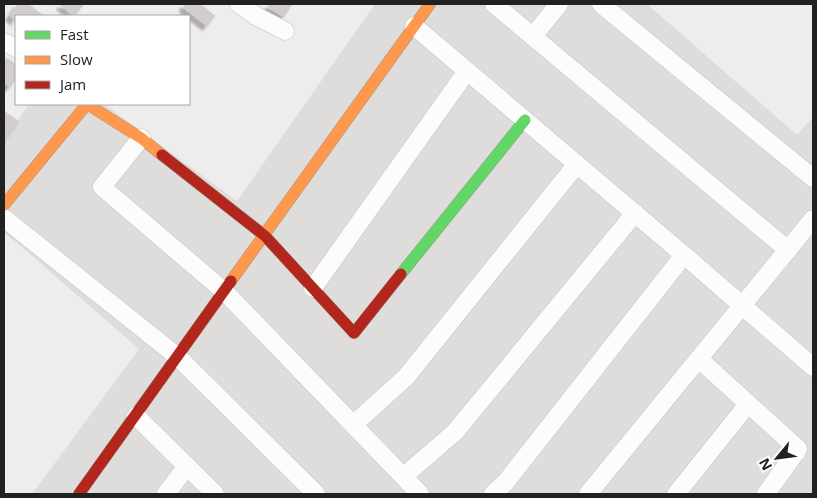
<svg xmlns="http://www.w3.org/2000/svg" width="817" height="498" font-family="'Open Sans',sans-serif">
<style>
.residential{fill:#dedddc}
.building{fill:#d0cdcc;stroke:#d2cecc;filter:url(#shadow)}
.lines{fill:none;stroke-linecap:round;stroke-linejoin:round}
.street-casing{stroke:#c5c4c3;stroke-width:19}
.fast-casing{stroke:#989884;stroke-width:12}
.slow-casing{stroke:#989884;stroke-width:12}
.jam-casing{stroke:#989884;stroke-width:12}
.street{stroke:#fdfcfc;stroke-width:18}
.fast{stroke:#63d668;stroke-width:11}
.slow{stroke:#ff974d;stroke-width:11}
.jam{stroke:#b3261e;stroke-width:11}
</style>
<defs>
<filter id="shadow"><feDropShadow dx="-4.5" dy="4.5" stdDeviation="1" flood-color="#0004"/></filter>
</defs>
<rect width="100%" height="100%" fill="#efedeb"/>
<path class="residential" d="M375 4H647L797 135 813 117V494H32L139 349 17 243 4 233V140L29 104H104L237 201Z"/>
<g class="building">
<path d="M18 4H28L44 16H16V21L10 16Z"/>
<path d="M62 4H81L83 6 73 16 61 5Z"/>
<path d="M185 4H203L201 5 215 16 207 26 184 8Z"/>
<path d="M270 4H292L284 17 268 7Z"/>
<path d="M7 58 16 65V79L10 87 4 83V62Z"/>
<path d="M4 111 19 122 4 143Z"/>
</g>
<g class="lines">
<g class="street-casing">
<g id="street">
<path d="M239 4 256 16 285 31"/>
<path d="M494 4 788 250"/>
<path d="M601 4 813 178"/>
<path d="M414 26 684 255 813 367"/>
<path d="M533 36 559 4"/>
<path d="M4 42 16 48"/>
<path d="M141 138 102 187 225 292 420 494"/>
<path d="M4 218 178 357 316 494"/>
<path d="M313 288 467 71"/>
<path d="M699 359 798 449 766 494"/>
<path d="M136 416 215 494"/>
<path d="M354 424 406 377 577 164"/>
<path d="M404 476 455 432 635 213"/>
<path d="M166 494 187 466"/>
<path d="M493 494 505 483 684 255"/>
<path d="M588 494 813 219"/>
<path d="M676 494 748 404"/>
</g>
</g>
<g class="fast-casing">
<path id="fast" d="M401 274 525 120"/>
</g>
<g class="slow-casing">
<g id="slow">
<path d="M4 205 87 104 141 138 162 155"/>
<path d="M231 281 430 4"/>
</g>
</g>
<g class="jam-casing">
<g id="jam">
<path d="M162 155 265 236 354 333 401 274"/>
<path d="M79 494 231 281"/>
</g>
</g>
<use href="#street" class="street"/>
<use href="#fast" class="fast"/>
<use href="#slow" class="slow"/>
<use href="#jam" class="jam"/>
</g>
<rect width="817" height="498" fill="none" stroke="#212121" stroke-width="10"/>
<rect x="15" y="15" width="175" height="90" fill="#ffffff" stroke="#a6a6a6"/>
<rect x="25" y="31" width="25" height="8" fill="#63d668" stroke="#a6a6a6"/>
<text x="60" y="40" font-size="15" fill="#212121">Fast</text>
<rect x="25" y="56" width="25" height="8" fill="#ff974d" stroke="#a6a6a6"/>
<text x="60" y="65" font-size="15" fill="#212121">Slow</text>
<rect x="25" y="81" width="25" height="8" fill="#b3261e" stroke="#a6a6a6"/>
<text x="60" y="90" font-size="15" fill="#212121">Jam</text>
<g transform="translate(777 458) rotate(241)" stroke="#ffffff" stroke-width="4" paint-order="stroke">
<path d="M0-4L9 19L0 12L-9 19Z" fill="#212121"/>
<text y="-8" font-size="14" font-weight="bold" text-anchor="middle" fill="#212121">N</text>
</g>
</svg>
